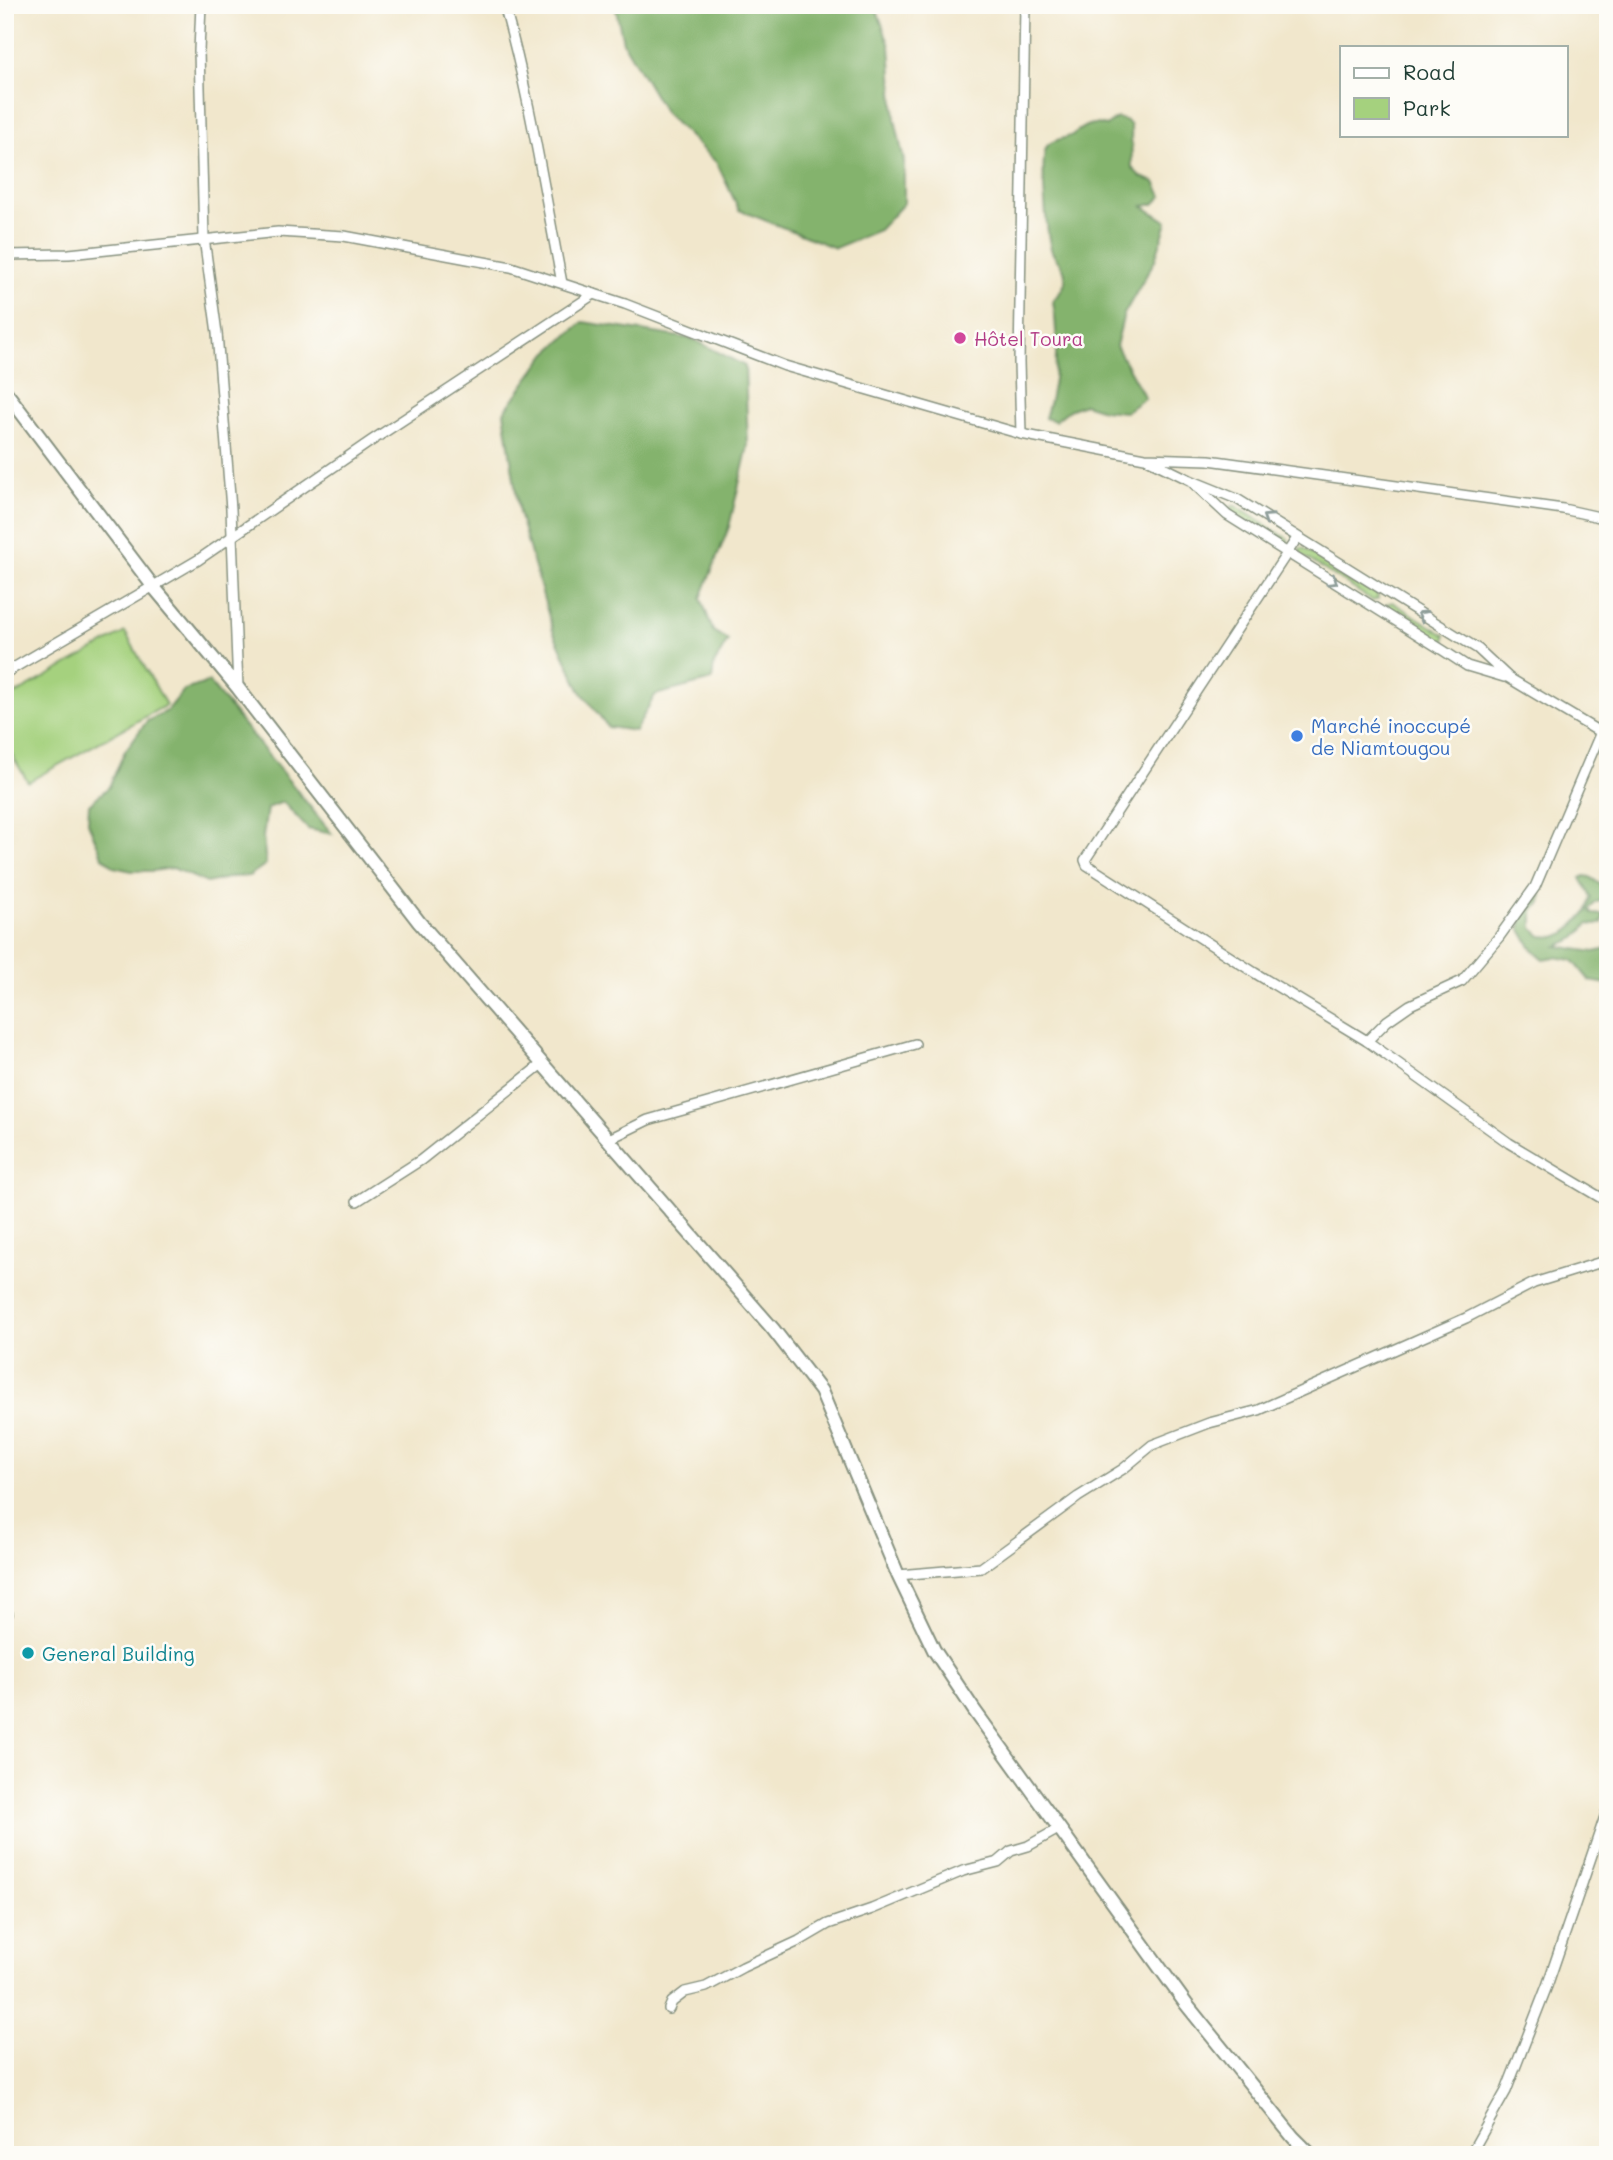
<svg xmlns="http://www.w3.org/2000/svg" width="1613" height="2160" font-family="Mali,sans-serif">
<style>
.green{fill:#a5d17e;stroke:#628759;stroke-width:2}
.forest{fill:#84b36d;stroke:#527850;stroke-width:2}
.lines{fill:none;stroke-linecap:round;stroke-linejoin:round}
.street-casing{stroke:#889280;stroke-width:12}
.secondary-casing{stroke:#889280;stroke-width:16}
.street{stroke:#fff;stroke-width:9}
.secondary{stroke:#fff;stroke-width:12}
.oneway{stroke:#8f9e9a}
.hotel-dot{fill:#d1479c;stroke:#fdfcf7;stroke-width:2.5}
.shop-dot{fill:#3f7fe0;stroke:#fdfcf7;stroke-width:2.5}
.culture-dot{fill:#0f9aa8;stroke:#fdfcf7;stroke-width:2.5}
.labels{text-anchor:middle;dominant-baseline:central;stroke-width:5;stroke-linejoin:round;paint-order:stroke}
.hotel-label{font-size:19px;fill:#b23c85;stroke:#fdfcf7;text-anchor:start}
.shop-label{font-size:19px;fill:#366cbe;stroke:#fdfcf7;text-anchor:start}
.culture-label{font-size:19px;fill:#0d838f;stroke:#fdfcf7;text-anchor:start}
</style>
<rect width="100%" height="100%" fill="#fdfcf7"/>
<filter id="ink" filterUnits="userSpaceOnUse"><feTurbulence type="fractalNoise" baseFrequency=".0143" numOctaves="2"/><feDisplacementMap in="SourceGraphic" scale="14" xChannelSelector="R" yChannelSelector="G"/><feConvolveMatrix kernelMatrix="1 2 1 2 8 2 1 2 1" color-interpolation-filters="sRGB"/></filter>
<filter id="wash" filterUnits="userSpaceOnUse"><feTurbulence type="fractalNoise" baseFrequency=".00686" numOctaves="4" result="noise"/><feDisplacementMap in="SourceGraphic" scale="28" xChannelSelector="R" yChannelSelector="G"/><feGaussianBlur stdDeviation="1.57" result="paint"/><feColorMatrix in="noise" values="0 0 0 0 0 0 0 0 0 0 0 0 0 0 0 0 0 1.4 0 .05"/><feComposite in="paint" operator="in"/></filter>
<g filter="url(#wash)">
<rect width="100%" height="100%" fill="#f1e7cc"/>
<g class="green">
<path d="M1232 506H1235L1288 539 1287 546H1284L1231 512Z"/>
<path d="M1300 548H1303L1377 593 1378 599 1373 601 1300 554Z"/>
<path d="M1392 602 1445 635V641L1441 643 1388 608 1387 604Z"/>
<path d="M125 632 166 705 28 782 5 743V700Z"/>
</g>
<g class="forest">
<path d="M615 5H875L890 46 895 119 904 161V203L879 230 835 248 739 210 717 163 665 113 623 42Z"/>
<path d="M1117 118 1127 121 1131 126 1132 168 1141 177 1155 182 1162 196 1154 204 1143 206 1167 222 1155 260 1124 314 1116 346 1145 398 1125 412 1103 410 1084 404 1069 410 1055 421 1045 418C1058 379 1059 341 1053 301 1057 295 1064 289 1065 282 1067 263 1055 263 1051 249 1047 234 1039 156 1047 146 1052 139 1065 139 1072 135 1084 126 1091 121 1106 126Z"/>
<path d="M583 322 693 339 745 366 748 446 729 527 701 598 713 631 728 640 714 664 712 680 655 695 635 731 608 727 580 690 553 631 519 513 504 412 547 353Z"/>
<path d="M209 682 332 834 308 829 283 802 267 808 263 837 266 864 249 876 232 877 207 883 173 868 153 871H132L114 867 102 856 88 822 89 804 109 787 125 751 147 721 167 711 184 690Z"/>
<path d="M1585 876 1590 877 1608 890V897L1595 903 1590 910 1592 914 1604 915 1602 923 1596 925 1588 924 1576 938 1557 946 1594 952 1608 949V984L1590 981 1573 960 1555 957 1544 959 1533 950 1520 928 1522 919 1537 896 1542 895 1541 903 1533 910V928L1541 936 1556 937 1566 933 1587 912 1591 897 1581 878Z"/>
</g>
</g>
<g filter="url(#ink)">
<g class="lines">
<g class="street-casing">
<g id="street">
<path d="M201 5 199 51 204 238 217 333 231 509 238 688"/>
<path d="M504 5C530 97 544 190 562 283"/>
<path d="M5 255 69 254 278 232 344 236 511 267 625 304 785 366 1021 434 1145 458 1209 460 1563 509 1608 519"/>
<path d="M1021 434 1019 362 1025 5"/>
<path d="M1149 460 1190 480 1237 499 1478 649 1509 678 1608 737"/>
<path d="M1194 484 1227 515 1444 651 1467 666 1504 677"/>
<path d="M1297 538 1085 860 1087 865 1255 973 1367 1041 1509 1143 1608 1202"/>
<path d="M5 673 198 560 371 441 594 294"/>
<path d="M1367 1041 1387 1021 1410 1005 1462 981 1499 937 1535 887 1601 732"/>
<path d="M609 1139 648 1120 915 1044"/>
<path d="M357 1201 421 1160 543 1063"/>
<path d="M898 1575 981 1568 1078 1497 1123 1469 1152 1445 1209 1423 1259 1410 1466 1318 1534 1283 1608 1260"/>
<path d="M5 1613 8 1614"/>
<path d="M669 2009 672 2002 685 1992 706 1987 743 1967 799 1941 828 1924 872 1909 963 1871 998 1862 1011 1851 1028 1846 1060 1828"/>
<path d="M1470 2155 1506 2091 1547 1986 1608 1808"/>
</g>
</g>
<g class="secondary-casing">
<path id="secondary" d="M5 391 152 585 238 688 419 922 773 1329 821 1391 898 1575 934 1650 974 1710 1186 2004 1293 2137 1311 2155"/>
</g>
<use href="#street" class="street"/>
<use href="#secondary" class="secondary"/>
</g>
<defs><path id="oneway-chevron" d="M-2-3.5L2.5 0L-2 3.5" fill="none" stroke-width="1.6" stroke-linecap="round" stroke-linejoin="round" transform="scale(1.75)"/></defs>
<g class="oneway">
<use href="#oneway-chevron" transform="translate(1267 518) rotate(-147)"/>
<use href="#oneway-chevron" transform="translate(1333 581) rotate(32)"/>
<use href="#oneway-chevron" transform="translate(1422 615) rotate(-149)"/>
</g>
</g>
<circle class="hotel-dot" cx="960" cy="338" r="7"/>
<circle class="shop-dot" cx="1297" cy="736" r="7"/>
<circle class="culture-dot" cx="28" cy="1653" r="7"/>
<g class="labels">
<g class="hotel-label">
<text x="974" y="338">Hôtel Toura</text>
</g>
<g class="shop-label">
<text x="1311" y="725">Marché inoccupé<tspan x="1311" dy="22">de Niamtougou</tspan></text>
</g>
<g class="culture-label">
<text x="42" y="1653">General Building</text>
</g>
</g>
<rect width="1613" height="2160" fill="none" stroke="#fdfcf7" stroke-width="28"/>
<rect x="1340" y="46" width="228" height="91" fill="#fdfcf7" stroke="#a4b0a9" stroke-width="2"/>
<rect x="1354" y="68" width="35" height="10" fill="#ffffff" stroke="#a4b0a9" stroke-width="2"/>
<text x="1403" y="80" font-size="21" fill="#1f3d34">Road</text>
<rect x="1354" y="98" width="35" height="21" fill="#a5d17e" stroke="#a4b0a9" stroke-width="2"/>
<text x="1403" y="116" font-size="21" fill="#1f3d34">Park</text>
</svg>
